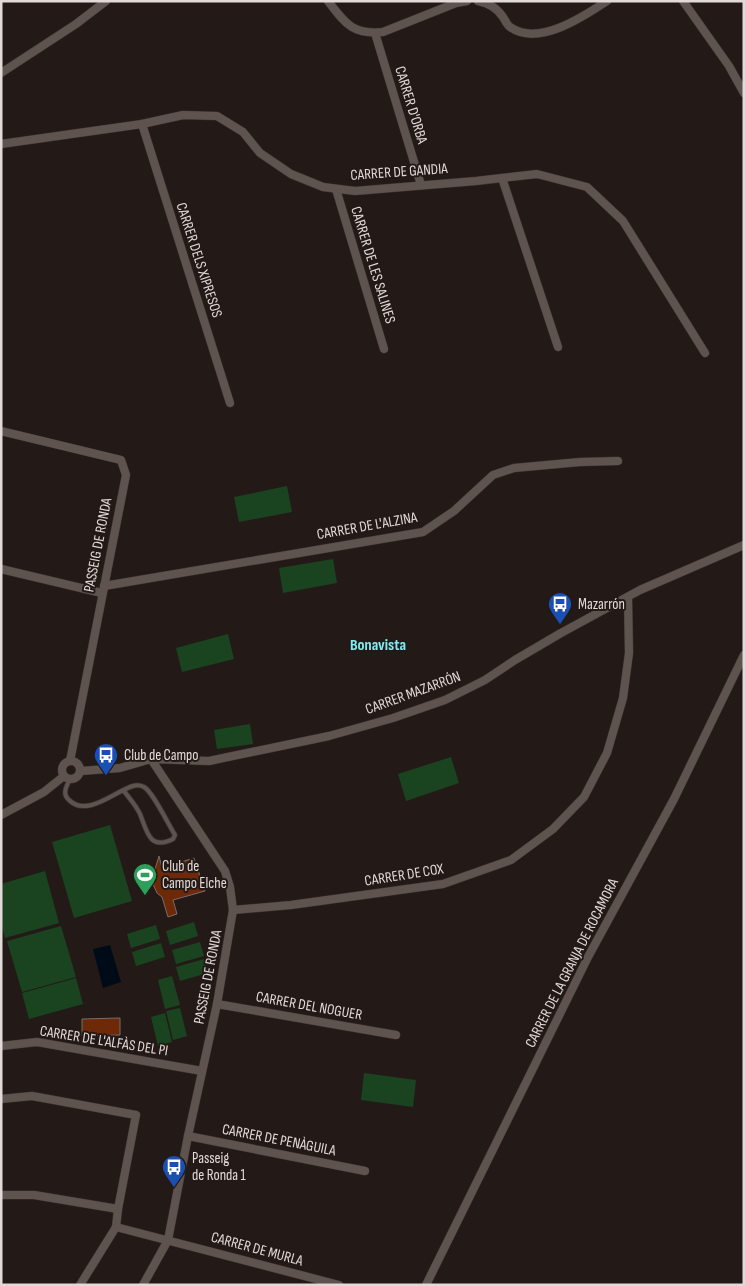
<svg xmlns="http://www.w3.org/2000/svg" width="745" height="1286" font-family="'Sofia Sans Condensed',sans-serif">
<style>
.green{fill:#1a4320}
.water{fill:#000b18}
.building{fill:#6d2908;stroke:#776c68}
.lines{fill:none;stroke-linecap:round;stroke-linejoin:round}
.service-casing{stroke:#3b3533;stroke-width:5.5}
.minor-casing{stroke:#3b3533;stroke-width:9}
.service{stroke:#5e534f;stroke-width:4}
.minor{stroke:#5e534f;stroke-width:8}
.labels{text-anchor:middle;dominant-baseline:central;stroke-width:4;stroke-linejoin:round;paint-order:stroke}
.street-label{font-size:15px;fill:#e1dad8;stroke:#231a17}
.poi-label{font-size:15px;fill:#e1dad8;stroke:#231a17;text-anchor:start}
.neighbourhood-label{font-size:16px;font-weight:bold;fill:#80ecf3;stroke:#231a17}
</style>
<rect width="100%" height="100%" fill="#231a17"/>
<g class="green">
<path d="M287 486 292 512 239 522 234 497Z"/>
<path d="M333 559 337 583 283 593 279 568Z"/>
<path d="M228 634 234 659 182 672 176 648Z"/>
<path d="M250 724 253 744 217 749 214 730Z"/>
<path d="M451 757 459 783 406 801 398 774Z"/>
<path d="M110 825 132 901 74 918 52 842Z"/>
<path d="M45 871 59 923 5 938 1 924V884Z"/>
<path d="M194 922 198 936 170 945 166 931Z"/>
<path d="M156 925 160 939 131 948 127 934Z"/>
<path d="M61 926 76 977 22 992 7 941Z"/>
<path d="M200 942 204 956 176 964 172 950Z"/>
<path d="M161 943 165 957 136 966 132 952Z"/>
<path d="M204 959 208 973 180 981 176 967Z"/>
<path d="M172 976 180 1005 165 1009 158 980Z"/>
<path d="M76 978 83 1004 29 1019 22 993Z"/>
<path d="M180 1008 187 1036 173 1040 166 1011Z"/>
<path d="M165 1013 172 1042 158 1046 151 1017Z"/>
<path d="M364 1073 416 1080 413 1107 361 1100Z"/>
</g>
<path class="water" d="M110 945 121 982 103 988 93 949Z"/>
<g class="building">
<path d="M159 856 162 868 194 858 205 891 173 900 177 914 168 917 162 897 157 893 153 884V876Z"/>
<path d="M120 1018V1035L82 1036V1019Z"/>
</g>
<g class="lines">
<g class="service-casing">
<path id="service" d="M70 779C66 787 62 794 69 800 87 818 115 791 133 786 136 785 140 785 144 787 153 792 168 824 175 835L173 839C149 851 147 831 140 814 136 805 129 798 124 791"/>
</g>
<g class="minor-casing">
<g id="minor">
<path d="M328 1C345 23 352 35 383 32L456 3 467 1"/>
<path d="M478 1C489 3 497 8 503 17 505 20 507 25 510 27 538 47 583 17 607 1"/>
<path d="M683 1 729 66 744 93"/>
<path d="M375 33 421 185"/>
<path d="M1 73 76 24 106 1"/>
<path d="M142 124 230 403"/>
<path d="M1 144 142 124 183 115 217 116 243 132 260 153 291 174 323 187 355 191 476 181 537 174 587 187 623 221 705 353"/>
<path d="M502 178 558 347"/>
<path d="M336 189 384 349"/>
<path d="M1 431 121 460 126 475 70 761"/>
<path d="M1 569 102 593"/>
<path d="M104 586 423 532 454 511 493 475 514 468 580 462 618 461"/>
<circle cx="71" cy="770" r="9"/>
<path d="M81 771 120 768 151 759 209 761 329 736 393 718 445 700 485 680 515 660 561 633 640 590 744 545"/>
<path d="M1 815 44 792 64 776"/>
<path d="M233 910 291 905 443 884 511 860 553 829 584 797 607 753 623 698 629 653 628 597"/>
<path d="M217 1004 396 1035"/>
<path d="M1 1046 37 1042 202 1071"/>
<path d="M1 1099 32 1096 136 1115 118 1209 116 1227 80 1285"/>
<path d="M188 1136 365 1171"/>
<path d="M1 1195H34L118 1209"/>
<path d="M116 1227 339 1285"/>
<path d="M143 1285 168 1240 188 1136 217 1004 233 910 230 887 225 871 151 759"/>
<path d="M426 1285 588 957 674 799 744 655"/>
</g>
</g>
<use href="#service" class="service"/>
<use href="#minor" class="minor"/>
</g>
<defs>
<g id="bus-pin" transform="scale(1.25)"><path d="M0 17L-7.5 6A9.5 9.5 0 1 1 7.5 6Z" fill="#1a4fb4" stroke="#231a17"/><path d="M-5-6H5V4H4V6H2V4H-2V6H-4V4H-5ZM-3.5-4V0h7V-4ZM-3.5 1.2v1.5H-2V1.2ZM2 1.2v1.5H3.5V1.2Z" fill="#fff"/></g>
<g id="stadium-pin" transform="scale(1.25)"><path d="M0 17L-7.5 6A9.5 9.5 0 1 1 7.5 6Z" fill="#2e9e5b" stroke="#231a17"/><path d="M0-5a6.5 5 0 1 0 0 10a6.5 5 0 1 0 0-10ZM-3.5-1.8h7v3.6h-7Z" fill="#fff"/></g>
</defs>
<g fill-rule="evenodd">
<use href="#bus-pin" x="560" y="604"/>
<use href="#bus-pin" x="106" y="755"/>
<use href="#stadium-pin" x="145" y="875"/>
<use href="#bus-pin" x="174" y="1167"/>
</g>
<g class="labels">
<g class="street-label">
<text transform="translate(411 105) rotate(73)">CARRER D'ORBA</text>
<text transform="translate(399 172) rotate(-4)">CARRER DE GANDIA</text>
<text transform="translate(199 260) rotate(72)">CARRER DELS XIPRESOS</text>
<text transform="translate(373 265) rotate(73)">CARRER DE LES SALINES</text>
<text transform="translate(367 526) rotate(-10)">CARRER DE L'ALZINA</text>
<text transform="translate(98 545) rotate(-79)">PASSEIG DE RONDA</text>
<text transform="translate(413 693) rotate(-20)">CARRER MAZARRÓN</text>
<text transform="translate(404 875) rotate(-9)">CARRER DE COX</text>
<text transform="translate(572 963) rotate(-63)">CARRER DE LA GRANJA DE ROCAMORA</text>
<text transform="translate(208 977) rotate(-79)">PASSEIG DE RONDA</text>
<text transform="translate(309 1006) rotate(10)">CARRER DEL NOGUER</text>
<text transform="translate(104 1041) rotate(9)">CARRER DE L'ALFÀS DEL PI</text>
<text transform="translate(279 1140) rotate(11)">CARRER DE PENÀGUILA</text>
<text transform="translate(257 1249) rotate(15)">CARRER DE MURLA</text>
</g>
<g class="poi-label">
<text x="578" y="604">Mazarrón</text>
<text x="124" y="755">Club de Campo</text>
<text x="162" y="866">Club de<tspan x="162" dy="17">Campo Elche</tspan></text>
<text x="192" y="1158">Passeig<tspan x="192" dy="17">de Ronda 1</tspan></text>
</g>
<g class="neighbourhood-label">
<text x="378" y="645">Bonavista</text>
</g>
</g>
<rect width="745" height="1286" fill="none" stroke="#e1dad8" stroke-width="5"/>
</svg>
